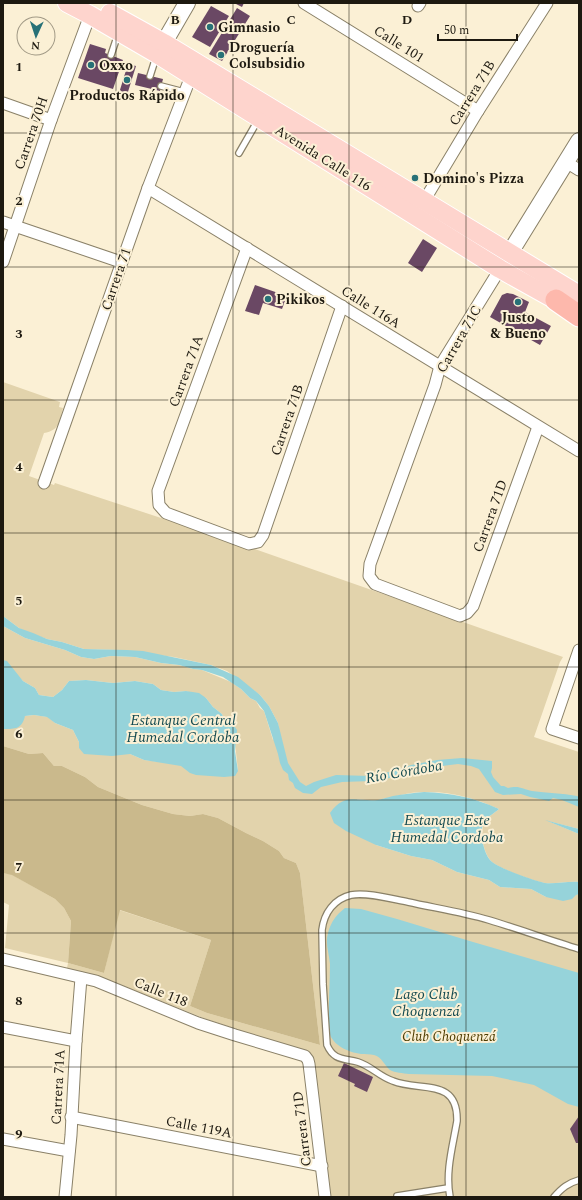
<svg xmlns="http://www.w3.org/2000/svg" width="582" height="1200" font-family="Spectral,serif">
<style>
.green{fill:#e2d3ac}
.forest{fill:#cab98c}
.water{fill:#96d3da}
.building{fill:#6a4864}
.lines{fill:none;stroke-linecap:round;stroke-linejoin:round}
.lane-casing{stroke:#8a8168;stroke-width:8}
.street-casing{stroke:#8a8168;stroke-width:13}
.secondary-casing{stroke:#8a8168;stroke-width:18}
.primary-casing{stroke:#fff;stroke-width:20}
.highway-casing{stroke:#fff;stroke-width:23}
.lane{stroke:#fff;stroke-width:5.5}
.street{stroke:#fff;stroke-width:11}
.secondary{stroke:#fff;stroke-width:16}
.primary{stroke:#fed4cd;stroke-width:18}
.highway{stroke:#fdb8ac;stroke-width:21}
.grid{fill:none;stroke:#1d1910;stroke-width:1;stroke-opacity:0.55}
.poi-dot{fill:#277177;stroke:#fbf0d5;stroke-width:1.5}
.labels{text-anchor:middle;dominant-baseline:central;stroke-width:4;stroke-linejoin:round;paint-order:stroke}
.poi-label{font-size:14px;font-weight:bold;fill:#1d1910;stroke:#fbf0d5;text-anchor:start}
.street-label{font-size:14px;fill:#1d1910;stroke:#fbf0d5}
.park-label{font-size:14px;font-style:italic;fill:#4e3c01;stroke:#fbf0d5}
.water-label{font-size:15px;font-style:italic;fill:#154b51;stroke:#fbf0d5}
.grid-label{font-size:13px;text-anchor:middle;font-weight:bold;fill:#1d1910;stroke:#fbf0d5;stroke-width:4;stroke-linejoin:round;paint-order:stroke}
</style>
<rect width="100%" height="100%" fill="#fbf0d5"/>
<path class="green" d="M3 382 60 402 59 407 63 408C59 422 60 430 44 433L29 476 54 485 55 483 252 548 563 657 560 662 534 737 579 752V829L548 821 579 834V882C568 881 556 884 545 883 534 881 499 869 491 861 483 853 479 830 485 821 488 816 495 813 499 809 475 798 450 791 424 792 408 792 394 797 378 800 372 801 364 799 357 799L376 845 411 856 432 860 457 872 489 880 500 887 531 889 546 897 579 894V1197H330L313 1059 309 1053 206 1019 99 976 67 968 68 963 5 948 9 905 3 902V873L11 874 55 899 64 908 71 921 68 963 104 973 119 910 211 940 190 1006 207 1013 320 1045 300 873 296 863 284 858 279 851 263 841 246 833 218 818 203 814 190 816 173 814 142 805 98 787 85 777 62 766H54L43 753 29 754 3 746V728L4 729 25 716 34 715 48 717 55 723 73 730 79 742V748L130 754 144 760 238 771 233 724 225 722 222 714 213 707 206 698 186 691 174 692 161 690 153 684 135 681 113 683 86 680 69 681 62 690 53 697 39 695 35 688 23 681 3 660V626L25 638 65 650 81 657 94 659 111 656 135 657 161 663 179 665 193 669 202 670 231 682 241 689 250 698 256 701 260 708 264 711 273 740 279 731 278 723 269 706 260 695 227 671 211 665 174 657 118 650 84 649 62 642 47 639 24 631 19 628 3 616Z"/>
<path class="forest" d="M3 746 29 754 43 753 54 766H62L85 777 98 787 142 805 173 814 190 816 203 814 218 818 246 833 263 841 279 851 284 858 296 863 300 873 320 1045 207 1013 190 1006 211 940 120 910 104 973 68 963 71 921 64 908 55 899 12 875 3 873Z"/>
<g class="water">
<path d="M3 616 19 628 33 633 47 639 62 642 84 649 127 650 143 651 211 665 238 677 260 695 269 706 278 723 288 763 300 782 306 786 314 782 336 775 370 776 394 771 411 765 437 760 462 758 492 761V768L491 772 493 777 501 786H504L508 788C519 785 523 789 532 791 547 793 562 793 577 796L579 797V807L562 800 553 798 549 801 530 797 521 794 503 795 495 792 479 769 471 766 458 764 426 768 382 780 372 781 342 782 321 787 312 794 303 793 295 788 293 783 289 780 288 774 283 770 280 763 278 754 264 711 256 701 250 698 241 689 223 677 202 670 193 669 179 665 161 663 135 657 111 656 94 659 81 657 65 650 25 638 3 626Z"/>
<path d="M3 660 7 661 23 681 35 688 39 695 53 697 62 690 69 681 86 680 113 683 135 681 153 684 161 690 174 692 186 691 199 693 206 698 213 707 222 714 225 722 233 724 237 730 235 751 238 771 235 776 224 777 196 775 190 773 181 766 144 760 130 754 112 756 84 754 79 748V742L73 730 55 723 47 717 34 715 25 716C22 729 15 729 4 729Z"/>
<path d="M424 792C452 793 472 797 499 809 495 813 488 816 485 821 481 826 482 832 482 838 483 846 486 856 491 861 498 868 535 881 545 883 556 884 568 881 579 882V894L576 895 572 899 563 901 546 897 531 889 500 887 489 880 457 872 432 860 411 856 376 845 346 831 334 823 330 813C345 792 357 802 378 800 383 799 388 797 393 796 403 794 413 793 424 792Z"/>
<path d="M545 820 579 829V834Z"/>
<path d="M345 908 361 909 397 919 473 942 579 973V1107L568 1104 534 1085 492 1076 409 1074C403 1073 395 1073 390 1070 384 1065 382 1057 374 1055 370 1054 365 1054 361 1054 348 1052 333 1046 329 1032 328 1009 330 986 330 964 329 953 325 944 328 933 331 922 336 915 345 908Z"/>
</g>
<g class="building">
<path d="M234 3H244L242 7Z"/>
<path d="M211 6 229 16 210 47 192 37Z"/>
<path d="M237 8 250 16 222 61 209 54Z"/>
<path d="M90 44 106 49 105 53 123 60 113 89 78 78Z"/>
<path d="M128 64 136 66 127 95 119 93Z"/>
<path d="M138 73 163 79 160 91 135 85Z"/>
<path d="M423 239 437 248 422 272 408 263Z"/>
<path d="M255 285 287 296 282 309 263 303 259 315 245 311Z"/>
<path d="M507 293 513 294 529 302 525 312 551 326 540 345 490 317 502 295Z"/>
<path d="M344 1063 373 1077 367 1092 354 1086 355 1084 338 1076Z"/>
<path d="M579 1116V1143H576L570 1129Z"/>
</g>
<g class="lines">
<g class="lane-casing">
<g id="lane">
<path d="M111 55 118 34"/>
<path d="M150 76 156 57"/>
<path d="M161 86 184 92"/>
<path d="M239 153 258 120"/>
<path d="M397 1196 448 1188"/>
<path d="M450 1197C445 1172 453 1145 457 1121 458 1077 420 1092 393 1081 380 1077 371 1066 358 1062 344 1058 334 1061 327 1045L323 984 322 930C324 913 334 899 351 895 367 892 392 899 408 902 435 908 462 912 489 920 519 929 549 940 579 949"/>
<path d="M554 1197C562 1188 568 1183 579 1180"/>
</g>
</g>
<g class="street-casing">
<g id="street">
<path d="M304 3 478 111"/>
<path d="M418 6 420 3"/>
<path d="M3 103 51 120"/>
<path d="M566 162 579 170"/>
<path d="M148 188 579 451"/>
<path d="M424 201 478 111 547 3"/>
<path d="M3 222 121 262"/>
<path d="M247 248 158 491 159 505 166 513 249 544 258 542 263 535 342 306"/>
<path d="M3 262 51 120 90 15"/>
<path d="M500 269 440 366 435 385 370 564 369 576 375 584 460 616 467 613 473 606 538 427"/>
<path d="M44 483 148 188 191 76"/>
<path d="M579 650 552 729 579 738"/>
<path d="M3 959 96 981 198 1023 235 1035 305 1056 308 1060 309 1064 325 1197"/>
<path d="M3 1027 76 1041"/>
<path d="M71 1117 322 1166"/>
<path d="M3 1139 69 1151"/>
<path d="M65 1197 71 1135 76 1041 81 978"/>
</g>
</g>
<g class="secondary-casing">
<g id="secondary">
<path d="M158 53 187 3"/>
<path d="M503 264 579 141"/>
</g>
</g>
<g class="primary-casing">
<g id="primary">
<path d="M67 3 90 15 157 54 500 269 568 307"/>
<path d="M110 13 164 43 579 295"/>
</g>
</g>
<g class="highway-casing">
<path id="highway" d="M556 300 579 316"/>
</g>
<use href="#lane" class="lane"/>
<use href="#street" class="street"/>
<use href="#secondary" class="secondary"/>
<use href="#primary" class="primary"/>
<use href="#highway" class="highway"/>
</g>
<path class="grid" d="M116 3V1197M233 3V1197M349 3V1197M466 3V1197M3 133H579M3 267H579M3 400H579M3 533H579M3 667H579M3 800H579M3 933H579M3 1067H579"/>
<g class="poi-dot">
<circle cx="210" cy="27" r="4"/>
<circle cx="221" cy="55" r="4"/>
<circle cx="91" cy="65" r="4"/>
<circle cx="127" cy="80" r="4"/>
<circle cx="415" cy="178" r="4"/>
<circle cx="268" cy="299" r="4"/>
<circle cx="518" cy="302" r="4"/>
</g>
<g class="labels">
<g class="poi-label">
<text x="218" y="27">Gimnasio</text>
<text x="229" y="47">Droguería<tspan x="229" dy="16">Colsubsidio</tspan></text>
<text x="99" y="65">Oxxo</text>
<text x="127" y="95" text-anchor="middle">Productos Rápido</text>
<text x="423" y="178">Domino's Pizza</text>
<text x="276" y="299">Pikikos</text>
<text x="518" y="317" text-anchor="middle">Justo<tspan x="518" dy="16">&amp; Bueno</tspan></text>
</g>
<g class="street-label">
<text transform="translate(399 44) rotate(32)">Calle 101</text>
<text transform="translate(472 93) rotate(-58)">Carrera 71B</text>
<text transform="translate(31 133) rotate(-71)">Carrera 70H</text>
<text transform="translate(323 158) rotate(32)">Avenida Calle 116</text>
<text transform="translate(116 279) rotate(-71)">Carrera 71</text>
<text transform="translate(371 307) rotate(32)">Calle 116A</text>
<text transform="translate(459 339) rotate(-60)">Carrera 71C</text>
<text transform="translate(186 371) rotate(-70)">Carrera 71A</text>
<text transform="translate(287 420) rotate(-71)">Carrera 71B</text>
<text transform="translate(490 516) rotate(-70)">Carrera 71D</text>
<text transform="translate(161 992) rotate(22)">Calle 118</text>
<text transform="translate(58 1087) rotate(-87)">Carrera 71A</text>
<text transform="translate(199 1127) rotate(11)">Calle 119A</text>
<text transform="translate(302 1129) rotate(-97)">Carrera 71D</text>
</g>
<g class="park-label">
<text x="449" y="1036">Club Choquenzá</text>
</g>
<g class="water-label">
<text x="183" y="720">Estanque Central<tspan x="183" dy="17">Humedal Cordoba</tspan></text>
<text transform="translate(404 772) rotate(-10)">Río Córdoba</text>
<text x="447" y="820">Estanque Este<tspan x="447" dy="17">Humedal Cordoba</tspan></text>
<text x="426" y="994">Lago Club<tspan x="426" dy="17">Choquenzá</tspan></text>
</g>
</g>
<g class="grid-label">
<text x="175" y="24">B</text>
<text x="291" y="24">C</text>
<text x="407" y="24">D</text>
<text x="19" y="71">1</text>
<text x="19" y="205">2</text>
<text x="19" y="338">3</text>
<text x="19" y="471">4</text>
<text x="19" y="605">5</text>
<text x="19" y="738">6</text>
<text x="19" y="871">7</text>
<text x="19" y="1005">8</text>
<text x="19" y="1138">9</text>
</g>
<rect width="582" height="1200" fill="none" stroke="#1d1910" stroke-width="8"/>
<g transform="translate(36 36) rotate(183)"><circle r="19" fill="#fbf0d5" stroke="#a29a86"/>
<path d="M0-3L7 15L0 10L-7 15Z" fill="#277177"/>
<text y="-6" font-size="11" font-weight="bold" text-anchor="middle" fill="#1d1910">N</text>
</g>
<path d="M438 34v6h79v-6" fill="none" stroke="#1d1910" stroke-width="2"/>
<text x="444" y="34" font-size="12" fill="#1d1910" stroke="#fbf0d5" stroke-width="3" paint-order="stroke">50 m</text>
</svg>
